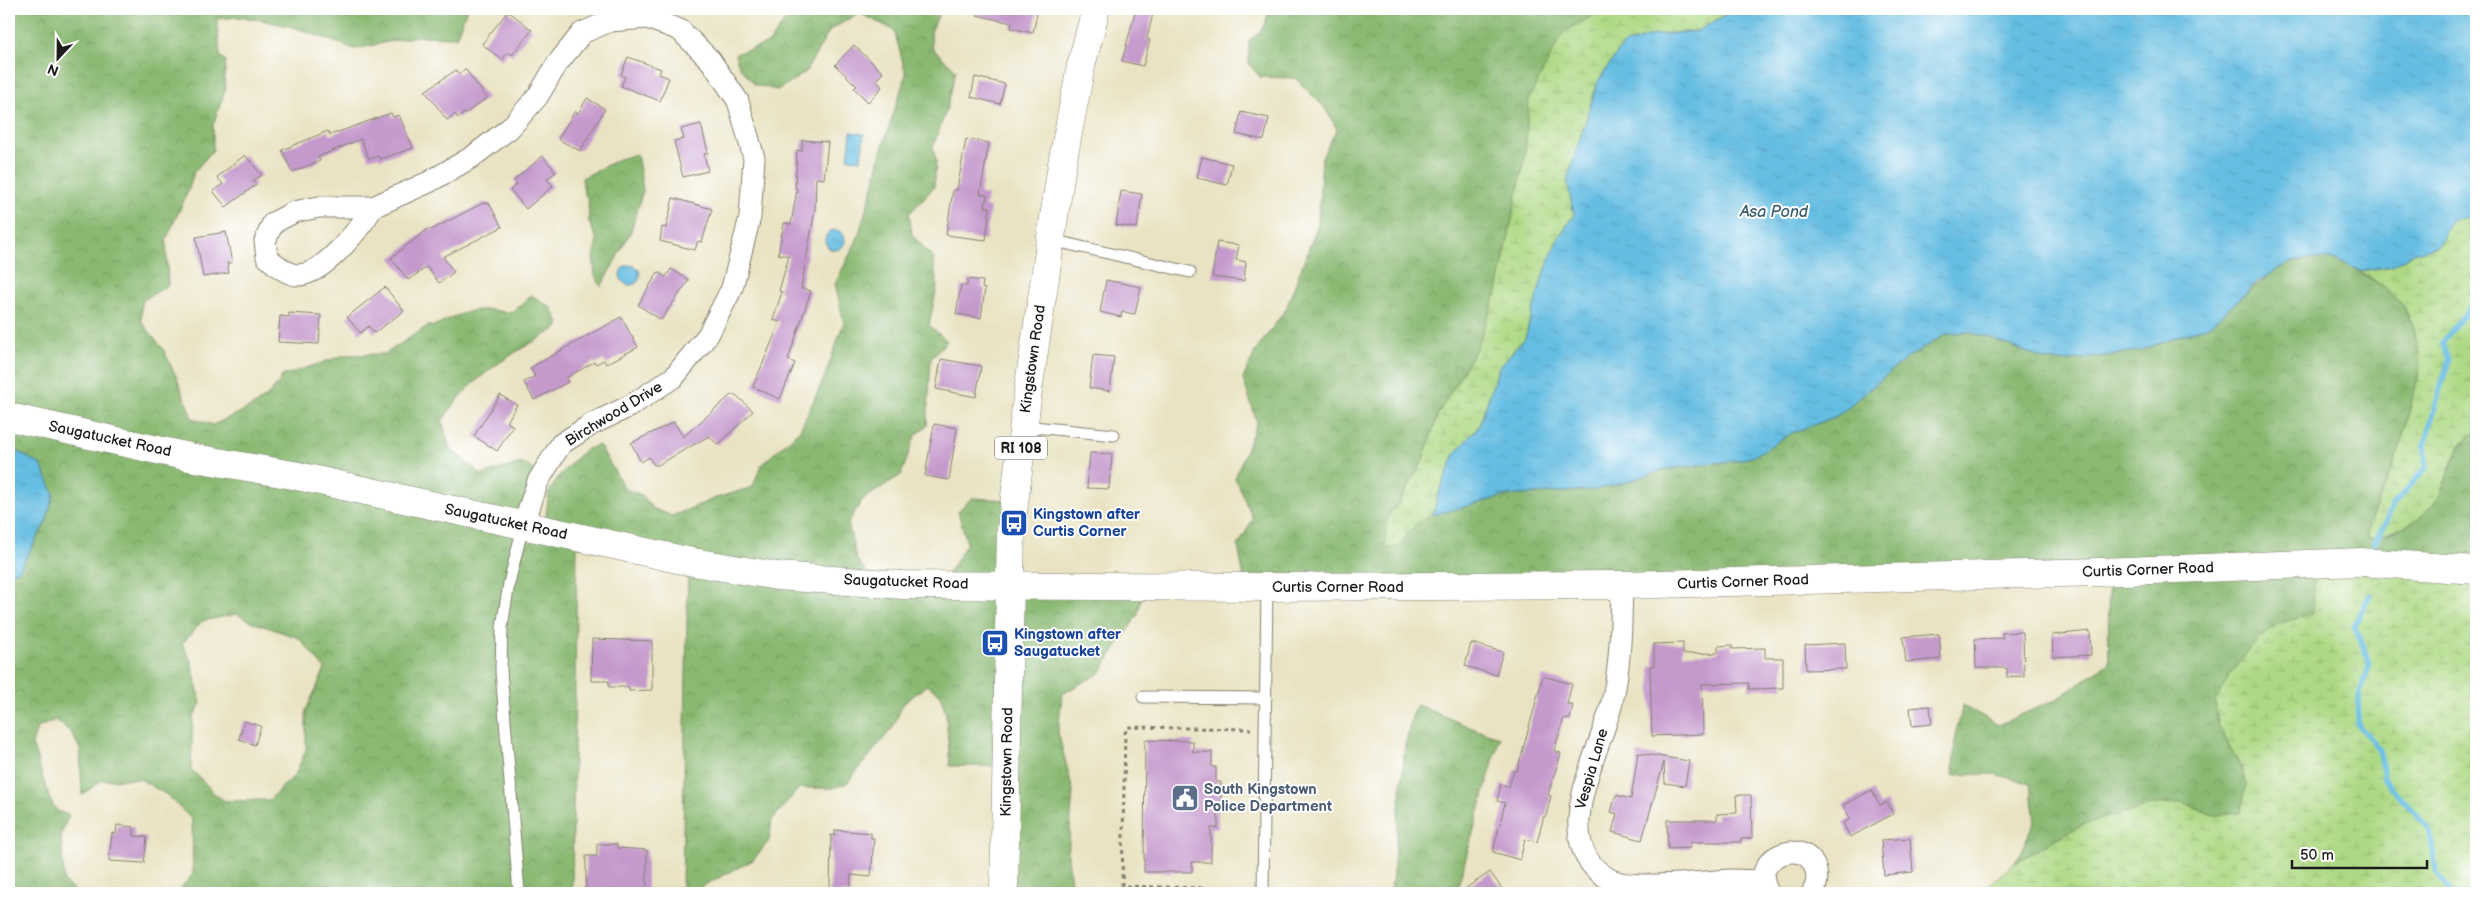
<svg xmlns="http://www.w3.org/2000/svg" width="2485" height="902" font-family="'Balsamiq Sans',sans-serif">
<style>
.forest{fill:url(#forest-crowns);stroke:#536a47;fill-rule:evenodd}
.wetland{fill:url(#wetland-marsh);stroke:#657a50}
.water{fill:url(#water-ripples);stroke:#406c7f}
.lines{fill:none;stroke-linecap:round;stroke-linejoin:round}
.stream{stroke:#65bde2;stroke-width:5.5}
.building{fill:#c499cc}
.lane-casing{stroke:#838070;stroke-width:13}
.street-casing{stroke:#838070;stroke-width:23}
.secondary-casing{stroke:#838070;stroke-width:29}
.primary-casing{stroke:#838070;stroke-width:29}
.path{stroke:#838070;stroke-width:3;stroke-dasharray:4 4;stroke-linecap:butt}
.lane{stroke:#fff;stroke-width:11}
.street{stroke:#fff;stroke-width:21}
.secondary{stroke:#fff;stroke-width:28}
.primary{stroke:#fff;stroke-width:28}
.labels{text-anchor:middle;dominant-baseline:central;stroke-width:4;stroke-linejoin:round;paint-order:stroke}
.shield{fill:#fff;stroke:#606060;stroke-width:1}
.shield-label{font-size:14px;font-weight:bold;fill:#1c1c1c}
.street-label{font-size:15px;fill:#1c1c1c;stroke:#fff}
.transit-label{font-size:15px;font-weight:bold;fill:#164399;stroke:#fff;text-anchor:start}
.service-label{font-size:15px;font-weight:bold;fill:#4e5e75;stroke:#fff;text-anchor:start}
.water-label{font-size:16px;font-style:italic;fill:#395c6b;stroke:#fff}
</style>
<defs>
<pattern id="forest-crowns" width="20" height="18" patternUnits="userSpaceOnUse" patternTransform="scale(1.25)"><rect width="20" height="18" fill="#8ab972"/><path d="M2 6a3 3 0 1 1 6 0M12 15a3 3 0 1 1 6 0" fill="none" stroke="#769e62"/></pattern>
<pattern id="wetland-marsh" width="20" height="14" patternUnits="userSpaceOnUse" patternTransform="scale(1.25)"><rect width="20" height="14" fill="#aed984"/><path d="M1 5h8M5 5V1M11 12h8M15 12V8" fill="none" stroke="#95ba71"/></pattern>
<pattern id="water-ripples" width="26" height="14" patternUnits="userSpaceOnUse" patternTransform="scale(1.25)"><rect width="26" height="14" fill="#65bde2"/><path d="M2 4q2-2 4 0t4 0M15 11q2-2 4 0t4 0" fill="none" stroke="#57a2c1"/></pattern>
</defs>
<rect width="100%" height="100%" fill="#fff"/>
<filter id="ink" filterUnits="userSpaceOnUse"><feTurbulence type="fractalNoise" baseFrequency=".02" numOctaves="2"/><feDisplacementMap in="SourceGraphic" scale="10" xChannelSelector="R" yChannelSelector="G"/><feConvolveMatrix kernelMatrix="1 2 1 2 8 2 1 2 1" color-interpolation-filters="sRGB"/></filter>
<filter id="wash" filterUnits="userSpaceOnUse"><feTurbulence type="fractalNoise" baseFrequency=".0096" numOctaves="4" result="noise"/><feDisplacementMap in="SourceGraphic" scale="20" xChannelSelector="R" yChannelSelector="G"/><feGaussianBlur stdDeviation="1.12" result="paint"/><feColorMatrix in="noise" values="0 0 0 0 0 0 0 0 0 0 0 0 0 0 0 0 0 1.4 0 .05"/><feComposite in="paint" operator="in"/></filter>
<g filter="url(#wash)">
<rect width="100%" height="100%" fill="#eae3c3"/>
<g class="forest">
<path d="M9 9H467L456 37 417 36 354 49 297 28 262 20 237 17 217 19 220 56 226 61 224 79 226 88 213 125V150L194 172 189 189 166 240 168 285 142 301 141 321 163 349 176 376 192 418 213 425C237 413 270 403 282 376L345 355 385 354 429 325 431 327C443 322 466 310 479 310 509 308 505 323 531 295L552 308 560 325 556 329C511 354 471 376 442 421L450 449 482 475 521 463 538 472 527 489 544 531 549 492 560 475 584 450 599 445 625 489 642 495 652 508 672 516 716 498 753 487 761 465 800 430 825 376 844 322 835 284 857 240 874 183 881 152 906 74 894 30 859 13 830 30 805 73 777 90 755 85 739 66 735 54 769 43 794 9H941L931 32 932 48 956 70 947 108 933 147 936 161 934 187 909 214 912 235 933 257 937 287 929 325 947 341 931 358 927 426 915 436 901 475 862 500 848 523 856 559 878 585 940 587 967 543 958 511 972 498 1009 500 1008 579 1143 590 1138 614 1100 673 1062 694 1058 732 1073 791 1068 857 1072 893H1004L1003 766H950L946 713 940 694 927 685 903 704 893 727 847 783 833 788H799L772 820 769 841 753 860 697 889H682L688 569 577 546 572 893H177L193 874 192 820 167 795 140 779 102 780 82 795 80 749 71 732 55 720 37 728 32 744 50 800 57 811 69 815 61 834 64 882 76 893H9V574L19 570 46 522 41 465 9 447ZM237 614 252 622 299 638 325 669 306 710V750L295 775 269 800 225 801 216 795 191 769 193 718 201 703 191 661 182 644 202 621Z"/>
<path d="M1268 9H1605L1593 14 1529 99 1525 157 1497 292 1476 349 1438 414 1422 463 1399 503 1390 513 1399 547 1408 531 1425 517 1444 511 1505 496 1594 490 1623 483 1666 469 1739 460 1792 433 1837 416 1907 358 1946 334 1967 332 1988 337 2046 360 2062 362 2138 351 2205 327 2273 272 2288 263 2318 257 2333 259 2346 264 2387 289 2397 298 2413 325 2420 358 2418 378 2399 451 2369 524 2368 538C2399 535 2429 515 2443 487 2453 468 2455 442 2476 432V571L2278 624 2218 724 2243 771 2246 788 2240 813 2217 815 2180 803 2081 825 2015 863 2035 821 2030 783 1994 774 1953 775 1955 735 1963 705 1998 725 2055 700 2109 663 2108 581 1245 584 1238 546 1253 519 1235 478 1257 422 1243 379 1255 352 1286 309 1318 224 1322 157 1337 129 1324 107 1295 78 1260 77 1249 64V40C1261 33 1268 23 1268 9Z"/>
<path d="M637 154 643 190 631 231 601 287 595 275 593 258 597 240 589 222 588 199 584 193 582 178 619 159Z"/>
<path d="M1417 705 1477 730 1500 737 1456 893H1391L1405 746 1413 712Z"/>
</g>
<g class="wetland">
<path d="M1605 9H1730L1727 14 1697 31 1654 35 1623 45 1598 81 1567 181 1574 215 1558 238 1542 279 1525 338 1499 367 1479 426 1456 452 1438 495 1433 515C1417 520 1408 532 1399 547L1385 548 1386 526 1390 513 1399 503 1422 463 1438 414 1476 349 1497 292 1525 157 1529 99 1563 32Z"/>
<path d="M2472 217 2476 218V432C2448 445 2451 484 2432 506 2416 524 2391 534 2368 539L2369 524 2399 451 2418 378 2420 358 2413 325 2405 309 2387 289 2360 271 2392 266 2416 252 2439 246 2452 220Z"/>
<path d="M2316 569 2476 571V893H1968L1982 890 2015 863 2081 825 2156 804 2180 803 2217 815 2240 813 2246 788 2243 771 2218 724 2215 701 2230 674 2259 639 2278 624 2312 614Z"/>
</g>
<g class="water">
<path d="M1730 9H2476V218L2452 220 2439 246 2416 252 2392 266 2360 271 2333 259H2303L2288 263 2259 281 2215 321 2205 327 2138 351 2062 362 2046 360 1988 337 1967 332 1946 334 1907 358 1837 416 1792 433 1752 457 1739 460 1666 469 1623 483 1594 490 1505 496 1433 515 1438 495 1456 452 1479 426 1499 367 1525 338 1542 279 1558 238 1574 215 1567 181 1598 81 1623 45 1654 35 1697 31 1727 14Z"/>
<path d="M851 132 864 134 861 160 848 159Z"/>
<circle cx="835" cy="240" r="10"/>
<circle cx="630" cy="275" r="10"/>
<path d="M9 447 41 465 54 494 46 522 19 570 9 574Z"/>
</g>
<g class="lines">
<g class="stream">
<path d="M2373 547 2394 504 2426 468 2425 442 2449 359 2442 343 2471 306 2476 302"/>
<path d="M2370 595 2354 626 2370 663 2359 696 2358 725 2380 750 2384 779 2428 828 2437 873 2451 893"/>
</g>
</g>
<g id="blocks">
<g class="building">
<path d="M978 9H1038L1033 33 1011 28 1012 23 977 15Z"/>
<path d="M1136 9H1154L1147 39 1150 40 1143 66 1122 61Z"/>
<path d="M508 11 532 30 512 55 508 52 502 60 482 44Z"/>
<path d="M854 45 883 73 876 80 882 87 868 102 854 88 857 86 835 65Z"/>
<path d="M628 57 661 69 659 74 669 78 660 101 621 86 625 77 621 75Z"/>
<path d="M465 69 487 98 465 114 464 113 458 118 455 114 447 120 425 91 456 70 459 74Z"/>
<path d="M975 77 1005 84 1000 104 971 97Z"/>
<path d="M587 98 605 109 580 151 558 139 575 111 578 114Z"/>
<path d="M1241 112 1269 118 1264 140 1236 134Z"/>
<path d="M391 113 393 117 399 115 413 148 380 159 378 156 369 159 361 139 318 157 320 161 292 172 282 150 328 131 330 135Z"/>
<path d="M701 124 708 153 704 154 708 171 683 177 674 141 684 139 681 129Z"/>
<path d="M966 139 989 143 980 194 987 195 985 207H990L986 240 946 235 953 190H957Z"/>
<path d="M802 140 828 142 824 179 816 178 815 210 801 288 811 291 788 360 795 363 780 399 753 387 780 322 773 320 782 292 779 291 789 256 778 254 784 223 791 224 797 189 795 188 797 150 802 151Z"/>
<path d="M245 155 262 175 253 181 256 185 226 207 213 191 223 184 217 177Z"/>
<path d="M543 156 556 172 547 179 553 186 526 209 510 190 517 184 514 180Z"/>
<path d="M1202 157 1232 164 1227 185 1197 178Z"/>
<path d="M1121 191 1142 194 1137 228 1116 225Z"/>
<path d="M673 198 712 209 702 242 698 241 695 250 660 241 662 227 666 228Z"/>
<path d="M483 203H489L502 227 443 257 454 272 439 283 427 267 408 280 391 258 429 228 431 230Z"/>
<path d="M226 232 232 263H227L229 273 203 277 196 237Z"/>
<path d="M1217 242 1239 245 1236 260 1246 262 1244 281 1212 277Z"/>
<path d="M671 269 689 280 661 320 638 305 658 272 666 277Z"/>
<path d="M968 279 983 281 982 288 985 289 981 318 956 314 961 285 967 286Z"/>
<path d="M1106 280 1141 287 1135 314 1122 312 1121 317 1100 312Z"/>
<path d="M385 287 404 311 374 333 369 326 360 333 347 317Z"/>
<path d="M289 313 321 315 319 344 278 342 280 316 289 317Z"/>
<path d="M621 317 638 347 606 364 604 360 596 364 594 362 566 378 568 382 534 400 524 382 535 376 530 368Z"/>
<path d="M1093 355 1114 357 1110 391 1089 388Z"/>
<path d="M941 359 981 366 976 397 936 389Z"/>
<path d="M500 395 517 405 507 422 513 426 497 451 474 436Z"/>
<path d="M731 395H736L753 411 718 445 709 436 658 465H654L649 457 641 462 631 443 674 422 683 437Z"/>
<path d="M934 424 957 428 949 480 925 476Z"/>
<path d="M1090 453 1112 454 1109 489 1087 488Z"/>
<path d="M2090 631 2091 655 2053 657 2052 635Z"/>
<path d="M2023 632 2024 676 2007 677V668H1976L1975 639 2003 638 2002 633Z"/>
<path d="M1939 634 1941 659 1906 662 1903 637Z"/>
<path d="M592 639 652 641V690L629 691V687H609V681H591Z"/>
<path d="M1471 643 1503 652 1496 675 1465 666Z"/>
<path d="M1683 643V654L1718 653V646L1732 645V649L1765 648V658H1783V688L1749 689V683L1702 684 1703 734 1652 736 1650 666H1654V644Z"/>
<path d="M1845 643 1846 669 1806 670 1805 645Z"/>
<path d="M1543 676 1572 684 1567 704 1573 705 1570 719 1564 718 1554 751 1561 753 1548 795 1551 796 1546 816H1544L1537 842 1525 839 1520 860 1493 852 1505 803 1497 801 1501 784 1509 787 1514 770 1517 771Z"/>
<path d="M1930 706 1932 724 1912 726 1910 708Z"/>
<path d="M244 721 261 726 255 745 239 739Z"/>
<path d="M1145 740 1193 741V752H1212V767H1216V782H1221V808H1218V828H1211V862H1192V872H1144Z"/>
<path d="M1638 753 1689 761 1685 786 1665 783 1664 762 1642 840 1612 832 1617 814 1611 812 1616 795 1631 799Z"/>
<path d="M1872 790 1880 805 1887 802 1893 814 1850 837 1843 823 1850 819 1843 805Z"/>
<path d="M1736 795H1751L1752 838 1741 839V842H1691L1690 848 1668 849 1667 820H1717V814L1737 813Z"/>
<path d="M117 825 134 827V836L147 837 144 863 109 861 112 833 116 834Z"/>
<path d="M835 830 871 833V838H874L871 877 851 875 850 893H830L831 835H835Z"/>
<path d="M1910 838 1913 872 1884 875 1881 840Z"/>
<path d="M597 844H617V848L647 850V893H625V890H586V856H597Z"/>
<path d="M1490 872 1505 893H1459Z"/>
</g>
</g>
</g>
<g filter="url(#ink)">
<use href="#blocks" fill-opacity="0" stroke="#838070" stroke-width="1"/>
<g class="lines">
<g class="lane-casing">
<g id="lane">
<path d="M1051 240 1190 272"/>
<path d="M1024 426 1114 435"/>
<path d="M1143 697 1266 698"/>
<path d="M519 893 501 671 502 627 509 583 523 526"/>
<path d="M1263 893 1267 587"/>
</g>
</g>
<g class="street-casing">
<g id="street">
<path d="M373 207C361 227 323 276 297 275 286 274 275 264 267 257L265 241 273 223 294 212 319 207H373L429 182 472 157 510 128 538 96 557 64 582 33 610 21 647 18 680 30 711 61 738 101 754 158 750 217 732 288 708 335 674 377 630 406 592 424 561 444 538 481 523 526"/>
<path d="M1622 585C1621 624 1621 664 1612 702 1601 752 1545 843 1609 879 1631 891 1702 882 1729 880 1741 880 1752 881 1764 880"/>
<path d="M1769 893C1745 860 1806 832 1816 871 1818 879 1816 887 1812 893"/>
</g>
</g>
<g class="secondary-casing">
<path id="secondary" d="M9 417 189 457 293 475 687 561 777 576 903 585 1267 587 1622 585 2099 572 2361 562 2476 570"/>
</g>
<g class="primary-casing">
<path id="primary" d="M1004 893 1011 529 1027 398 1062 164 1081 66 1096 9"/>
</g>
<path class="path" d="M1250 889 1122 886 1125 733 1128 727 1251 729"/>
<use href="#lane" class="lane"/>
<use href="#street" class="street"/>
<use href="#secondary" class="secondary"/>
<use href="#primary" class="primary"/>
</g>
</g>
<defs>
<g id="bus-square" transform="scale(1.4375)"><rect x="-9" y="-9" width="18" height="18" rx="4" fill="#1a4fb4" stroke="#fff"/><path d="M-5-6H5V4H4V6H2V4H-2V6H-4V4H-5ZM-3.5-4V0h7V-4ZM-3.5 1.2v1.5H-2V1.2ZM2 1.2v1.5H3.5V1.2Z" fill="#fff"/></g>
<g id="civic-square" transform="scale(1.4375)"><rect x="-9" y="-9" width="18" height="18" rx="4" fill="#5c6f8a" stroke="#fff"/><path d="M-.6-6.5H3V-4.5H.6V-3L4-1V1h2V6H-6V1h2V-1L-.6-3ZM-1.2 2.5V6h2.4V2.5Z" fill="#fff"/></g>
</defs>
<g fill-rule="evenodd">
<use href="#bus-square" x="1014" y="523"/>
<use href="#bus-square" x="995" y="643"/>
<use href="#civic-square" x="1185" y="798"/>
</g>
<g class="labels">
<rect class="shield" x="995" y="436.5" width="52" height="23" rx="4"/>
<g class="shield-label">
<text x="1021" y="448">RI 108</text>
</g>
<g class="street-label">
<text transform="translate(1033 359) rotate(-82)">Kingstown Road</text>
<text transform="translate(614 414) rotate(-31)">Birchwood Drive</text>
<text transform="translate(110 439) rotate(12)">Saugatucket Road</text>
<text transform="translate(506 522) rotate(12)">Saugatucket Road</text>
<text transform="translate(2148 570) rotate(-2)">Curtis Corner Road</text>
<text transform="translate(906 582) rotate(2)">Saugatucket Road</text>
<text transform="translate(1743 582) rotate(-2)">Curtis Corner Road</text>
<text x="1338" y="587">Curtis Corner Road</text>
<text transform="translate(1007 762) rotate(-89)">Kingstown Road</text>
<text transform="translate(1592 769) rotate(-74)">Vespia Lane</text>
</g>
<g class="transit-label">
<text x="1033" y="514">Kingstown after<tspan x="1033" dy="17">Curtis Corner</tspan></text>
<text x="1014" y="634">Kingstown after<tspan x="1014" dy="17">Saugatucket</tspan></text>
</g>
<g class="service-label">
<text x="1204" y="789">South Kingstown<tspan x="1204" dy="17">Police Department</tspan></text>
</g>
<g class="water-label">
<text x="1774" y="212">Asa Pond</text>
</g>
</g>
<rect width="2485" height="902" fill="none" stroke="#fff" stroke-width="30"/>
<g transform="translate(58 58) rotate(202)" stroke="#ffffff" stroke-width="4" paint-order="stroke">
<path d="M0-4L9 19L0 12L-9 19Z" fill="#1c1c1c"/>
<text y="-8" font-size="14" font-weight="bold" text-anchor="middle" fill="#1c1c1c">N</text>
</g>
<path d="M2292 860v8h135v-8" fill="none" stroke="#1c1c1c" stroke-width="2.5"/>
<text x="2300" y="860" font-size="15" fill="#1c1c1c" stroke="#ffffff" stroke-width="4" paint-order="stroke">50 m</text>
</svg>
